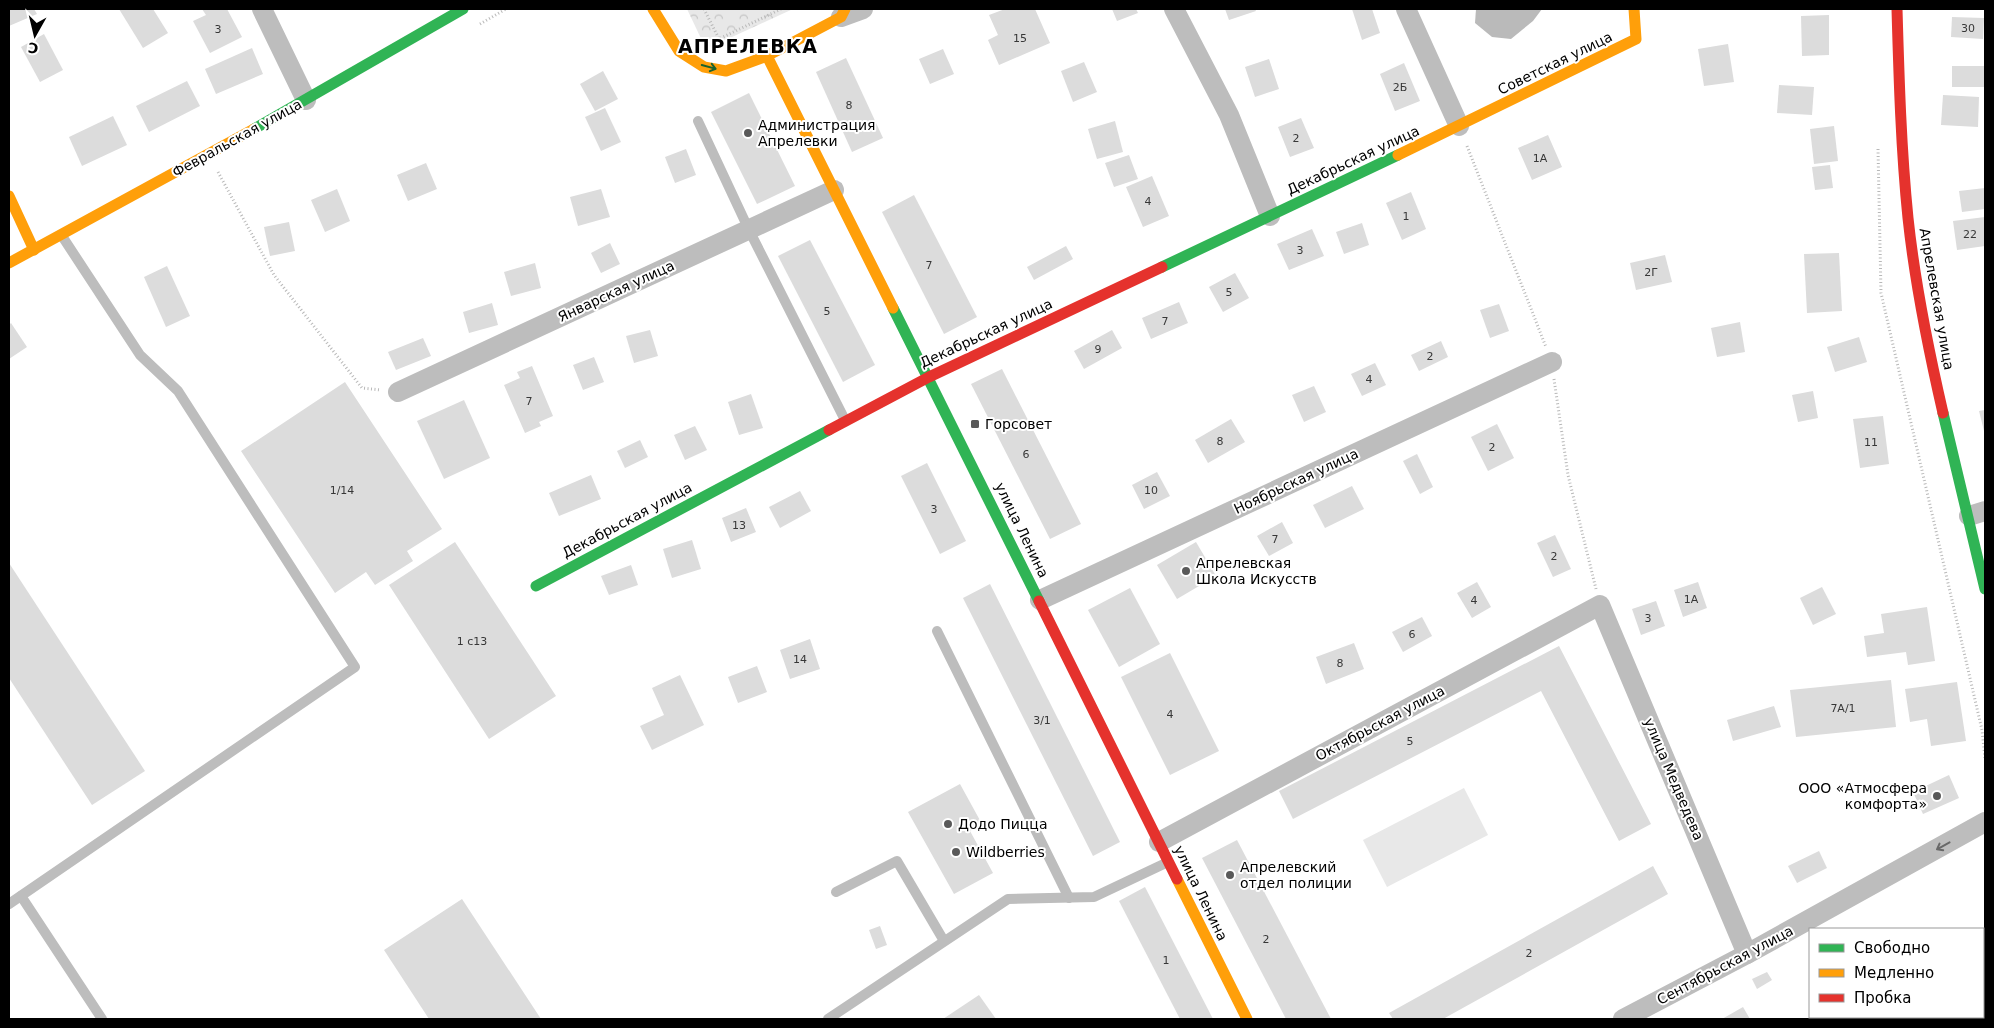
<svg xmlns="http://www.w3.org/2000/svg" width="1994" height="1028" font-family="'DejaVu Sans',sans-serif">
<style>
.grass{fill:#e8e8e8}
.park{fill:url(#park-crowns)}
.water{fill:#bababa}
.building{fill:#dcdcdc}
.lines{fill:none;stroke-linecap:round;stroke-linejoin:round}
.path{stroke:#b8b8b8;stroke-width:3;stroke-dasharray:1 2.5;stroke-linecap:butt}
.lane{stroke:#bdbdbd;stroke-width:10}
.street{stroke:#bdbdbd;stroke-width:20}
.fast{stroke:#30b455;stroke-width:11}
.slow{stroke:#ff9f0a;stroke-width:11}
.jam{stroke:#e5322d;stroke-width:11}
.oneway{stroke:#1a632f}
.oneway2{stroke:#686868}
.poi-dot{fill:#595959;stroke:#fff;stroke-width:2}
.labels{text-anchor:middle;dominant-baseline:central;stroke-width:4;stroke-linejoin:round;paint-order:stroke}
.number-label{font-size:11px;fill:#373737}
.street-label{font-size:14px;fill:#000;stroke:#fff}
.poi-label{font-size:14px;fill:#000;stroke:#fff;text-anchor:start}
.district-label{font-size:19px;font-weight:bold;letter-spacing:1px;fill:#000;stroke:#fff}
</style>
<defs>
<pattern id="park-crowns" width="20" height="18" patternUnits="userSpaceOnUse" patternTransform="scale(1.25)"><rect width="20" height="18" fill="#e8e8e8"/><path d="M2 6a3 3 0 1 1 6 0M12 15a3 3 0 1 1 6 0" fill="none" stroke="#c5c5c5"/></pattern>
</defs>
<rect width="100%" height="100%" fill="#fff"/>
<path class="grass" d="M1464 788 1488 835 1387 887 1363 840Z"/>
<path class="park" d="M687 9H793L706 49Z"/>
<path class="water" d="M1476 9H1542L1533 21 1511 39 1492 37 1475 23Z"/>
<g class="building">
<path d="M9 9H34L37 14 9 26Z"/>
<path d="M119 9H153L168 33 143 48Z"/>
<path d="M202 9H227L242 37 210 53 193 21 206 15Z"/>
<path d="M1005 9H1035L1050 43 999 65 988 40 998 35 989 15Z"/>
<path d="M1112 9H1136L1138 13 1117 21Z"/>
<path d="M1225 9H1255L1256 11 1229 20Z"/>
<path d="M1352 9H1372L1380 33 1362 40Z"/>
<path d="M1829 15V55L1802 56 1801 16Z"/>
<path d="M1952 17 1984 18 1983 39 1951 37Z"/>
<path d="M44 34 63 70 40 82 21 47Z"/>
<path d="M1728 44 1734 82 1704 86 1698 49Z"/>
<path d="M252 48 263 74 216 94 205 69Z"/>
<path d="M943 49 954 74 930 84 919 59Z"/>
<path d="M846 58 883 138 852 152 816 72Z"/>
<path d="M1269 59 1279 89 1255 97 1245 67Z"/>
<path d="M1084 62 1097 92 1073 102 1061 71Z"/>
<path d="M1404 63 1420 101 1395 111 1380 74Z"/>
<rect x="1952" y="66" width="33" height="21"/>
<path d="M603 71 618 99 595 111 580 84Z"/>
<path d="M187 81 200 106 149 132 136 106Z"/>
<path d="M1779 85 1814 87 1812 115 1777 113Z"/>
<path d="M749 93 795 186 757 204 711 112Z"/>
<path d="M1943 95 1979 97 1978 127 1941 125Z"/>
<path d="M605 108 621 142 601 151 585 117Z"/>
<path d="M113 116 127 145 82 166 69 137Z"/>
<path d="M1301 118 1314 148 1290 157 1278 127Z"/>
<path d="M1115 121 1123 152 1097 159 1088 129Z"/>
<path d="M1834 126 1838 161 1814 164 1810 129Z"/>
<path d="M1548 135 1562 167 1532 180 1518 148Z"/>
<path d="M686 149 696 175 675 183 665 157Z"/>
<path d="M1129 155 1138 179 1114 187 1105 163Z"/>
<path d="M426 163 437 189 408 201 397 175Z"/>
<path d="M1830 165 1833 188 1815 190 1812 167Z"/>
<path d="M1152 176 1169 216 1143 227 1126 187Z"/>
<path d="M1985 188V209L1962 212 1959 191Z"/>
<path d="M337 189 350 221 325 232 311 200Z"/>
<path d="M601 189 610 217 578 226 570 197Z"/>
<path d="M1411 192 1426 229 1402 240 1386 203Z"/>
<path d="M914 195 977 317 944 334 882 212Z"/>
<path d="M1985 217V246L1957 250 1953 221Z"/>
<path d="M289 222 295 251 270 256 264 227Z"/>
<path d="M1362 223 1369 245 1344 254 1336 232Z"/>
<path d="M1312 229 1324 256 1289 270 1277 244Z"/>
<path d="M810 240 875 365 843 382 778 256Z"/>
<path d="M610 243 620 264 601 273 591 253Z"/>
<path d="M1066 246 1073 259 1034 280 1027 267Z"/>
<path d="M1839 253 1842 311 1807 313 1804 254Z"/>
<path d="M1665 255 1672 282 1636 290 1630 263Z"/>
<path d="M535 263 541 288 511 296 504 272Z"/>
<path d="M167 266 190 316 166 327 144 277Z"/>
<path d="M1235 273 1249 298 1223 312 1209 287Z"/>
<path d="M1179 302 1188 323 1151 339 1142 318Z"/>
<path d="M492 303 498 325 469 333 463 312Z"/>
<path d="M1499 304 1509 331 1490 338 1480 310Z"/>
<path d="M1740 322 1745 352 1717 357 1711 328Z"/>
<path d="M11 323 27 347 9 359V325Z"/>
<path d="M650 330 658 356 634 363 626 336Z"/>
<path d="M1112 330 1122 348 1084 369 1074 351Z"/>
<path d="M1859 337 1867 362 1835 372 1827 347Z"/>
<path d="M423 338 431 356 396 370 388 352Z"/>
<path d="M1441 341 1448 357 1419 371 1411 355Z"/>
<path d="M594 357 604 382 583 390 573 365Z"/>
<path d="M1375 363 1386 385 1362 396 1351 374Z"/>
<path d="M532 366 553 416 539 422 541 426 525 433 504 385 520 378 517 372Z"/>
<path d="M1002 369 1081 524 1050 539 971 384Z"/>
<path d="M345 382 442 529 407 551 413 561 375 585 366 572 335 593 241 451Z"/>
<path d="M1314 386 1326 412 1304 422 1292 395Z"/>
<path d="M1813 391 1818 418 1798 422 1792 395Z"/>
<path d="M751 394 763 428 739 435 728 402Z"/>
<path d="M464 400 490 458 444 479 417 421Z"/>
<path d="M1985 410V435L1979 411Z"/>
<path d="M1883 416 1889 464 1860 468 1853 419Z"/>
<path d="M1231 419 1245 442 1208 463 1195 440Z"/>
<path d="M1497 424 1514 458 1488 471 1471 437Z"/>
<path d="M695 426 707 450 685 460 674 435Z"/>
<path d="M640 440 648 457 625 468 617 451Z"/>
<path d="M1417 454 1433 487 1420 494 1403 461Z"/>
<path d="M927 463 966 541 940 554 901 476Z"/>
<path d="M1157 472 1170 496 1144 509 1132 485Z"/>
<path d="M591 475 601 499 559 516 549 493Z"/>
<path d="M1352 486 1364 509 1325 528 1313 505Z"/>
<path d="M800 491 811 511 780 528 769 507Z"/>
<path d="M746 508 756 532 731 542 722 518Z"/>
<path d="M1282 522 1293 543 1269 556 1257 536Z"/>
<path d="M1555 535 1571 569 1553 577 1537 543Z"/>
<path d="M692 540 701 569 672 578 663 549Z"/>
<path d="M455 542 556 696 489 739 389 585Z"/>
<path d="M1196 542 1216 576 1177 599 1157 565Z"/>
<path d="M9 563 145 771 92 805 9 678Z"/>
<path d="M631 565 638 585 609 595 601 576Z"/>
<path d="M1477 582 1491 607 1472 618 1457 593Z"/>
<path d="M1698 582 1707 608 1683 617 1674 590Z"/>
<path d="M990 584 1120 842 1093 856 963 598Z"/>
<path d="M1822 587 1836 614 1813 625 1800 598Z"/>
<path d="M1130 588 1160 644 1119 667 1088 610Z"/>
<path d="M1656 601 1665 626 1641 635 1632 609Z"/>
<path d="M1927 607 1935 661 1908 665 1906 652 1867 657 1864 636 1884 633 1881 614Z"/>
<path d="M1422 617 1432 636 1403 652 1392 632Z"/>
<path d="M810 639 820 669 790 679 780 650Z"/>
<path d="M1354 643 1364 669 1326 684 1316 657Z"/>
<path d="M1559 646 1651 824 1619 841 1541 691 1293 819 1279 791Z"/>
<path d="M1170 653 1219 751 1170 775 1121 677Z"/>
<path d="M757 666 767 692 738 703 728 677Z"/>
<path d="M680 675 704 725 652 750 640 726 664 715 652 688Z"/>
<path d="M1891 680 1896 727 1796 737 1790 690Z"/>
<path d="M1957 682 1966 741 1931 746 1927 719 1910 722 1905 689Z"/>
<path d="M1774 706 1781 727 1733 741 1727 720Z"/>
<path d="M1949 775 1959 798 1923 814 1913 792Z"/>
<path d="M960 784 982 824 970 831 993 873 954 894 908 812Z"/>
<path d="M1237 840 1331 1019H1286L1202 858Z"/>
<path d="M1819 851 1827 868 1797 883 1788 866Z"/>
<path d="M1653 866 1668 894 1443 1019H1393L1389 1013Z"/>
<path d="M1145 887 1213 1019H1180L1119 901Z"/>
<path d="M462 899 541 1019H429L384 950Z"/>
<path d="M880 926 887 945 876 949 869 930Z"/>
<path d="M1767 972 1772 980 1757 989 1752 979Z"/>
<path d="M979 995 996 1019H943Z"/>
<path d="M1743 1007 1750 1019H1722Z"/>
</g>
<g class="lines">
<g class="path">
<path d="M704 9 719 39 781 9"/>
<path d="M480 24 506 9"/>
<path d="M1467 146 1546 347"/>
<path d="M1878 149 1881 293 1982 730 1985 758"/>
<path d="M218 172 274 275 362 388 381 390"/>
<path d="M1554 379 1568 475 1596 589"/>
</g>
<g class="lane">
<path d="M698 121 749 230 845 420"/>
<path d="M937 631 1069 898"/>
<path d="M836 892 897 861 944 941"/>
<path d="M21 896 102 1019"/>
<path d="M9 904 355 667 178 391 140 355 62 236"/>
<path d="M828 1019 1008 899 1094 897 1168 862"/>
</g>
<g class="street">
<path d="M262 9 306 100"/>
<path d="M1174 9 1229 115 1270 216"/>
<path d="M1406 9 1459 126"/>
<path d="M841 17 863 9"/>
<path d="M398 392 834 190"/>
<path d="M1969 516 1985 511"/>
<path d="M1040 600 1552 362"/>
<path d="M1159 842 1600 605 1747 954"/>
<path d="M1623 1019 1747 954 1985 822"/>
</g>
<g class="fast">
<path d="M254 129 463 9"/>
<path d="M1162 267 1398 155"/>
<path d="M893 308 1039 601"/>
<path d="M1943 413 1985 589"/>
<path d="M536 586 829 430"/>
</g>
<g class="slow">
<path d="M653 9 679 51 704 67 726 71 767 56 841 17 845 9"/>
<path d="M767 56 893 308"/>
<path d="M1398 155 1636 39 1634 9"/>
<path d="M9 196 34 250"/>
<path d="M9 263 254 129"/>
<path d="M1177 879 1247 1019"/>
</g>
<g class="jam">
<path d="M1897 9C1899 79 1901 149 1908 218 1915 284 1928 348 1943 413"/>
<path d="M829 430 929 377 1162 267"/>
<path d="M1039 601 1177 879"/>
</g>
</g>
<defs><path id="oneway-shaft" d="M-6 0H5M1.5-3L5.5 0L1.5 3" fill="none" stroke-width="1.6" stroke-linecap="round" stroke-linejoin="round" transform="scale(1.25)"/></defs>
<use class="oneway" href="#oneway-shaft" transform="translate(709 67) rotate(15)"/>
<use class="oneway2" href="#oneway-shaft" transform="translate(1943 846) rotate(151)"/>
<g class="poi-dot">
<circle cx="748" cy="133" r="5"/>
<rect x="970" y="419" width="10" height="10" rx="2.5"/>
<circle cx="1186" cy="571" r="5"/>
<circle cx="1937" cy="796" r="5"/>
<circle cx="948" cy="824" r="5"/>
<circle cx="956" cy="852" r="5"/>
<circle cx="1230" cy="875" r="5"/>
</g>
<g class="labels">
<g class="number-label">
<text x="1968" y="28">30</text>
<text x="218" y="29">3</text>
<text x="1020" y="38">15</text>
<text x="1400" y="87">2Б</text>
<text x="849" y="105">8</text>
<text x="1296" y="138">2</text>
<text x="1540" y="158">1А</text>
<text x="1148" y="201">4</text>
<text x="1406" y="216">1</text>
<text x="1970" y="234">22</text>
<text x="1300" y="250">3</text>
<text x="929" y="265">7</text>
<text x="1651" y="272">2Г</text>
<text x="1229" y="292">5</text>
<text x="827" y="311">5</text>
<text x="1165" y="321">7</text>
<text x="1098" y="349">9</text>
<text x="1430" y="356">2</text>
<text x="1369" y="379">4</text>
<text x="529" y="401">7</text>
<text x="1220" y="441">8</text>
<text x="1871" y="442">11</text>
<text x="1492" y="447">2</text>
<text x="1026" y="454">6</text>
<text x="342" y="490">1/14</text>
<text x="1151" y="490">10</text>
<text x="934" y="509">3</text>
<text x="739" y="525">13</text>
<text x="1275" y="539">7</text>
<text x="1554" y="556">2</text>
<text x="1691" y="599">1А</text>
<text x="1474" y="600">4</text>
<text x="1648" y="618">3</text>
<text x="1412" y="634">6</text>
<text x="472" y="641">1 с13</text>
<text x="800" y="659">14</text>
<text x="1340" y="663">8</text>
<text x="1843" y="708">7А/1</text>
<text x="1170" y="714">4</text>
<text x="1042" y="720">3/1</text>
<text x="1410" y="741">5</text>
<text x="1266" y="939">2</text>
<text x="1529" y="953">2</text>
<text x="1166" y="960">1</text>
</g>
<g class="street-label">
<text transform="translate(1555 63) rotate(-26)">Советская улица</text>
<text transform="translate(237 138) rotate(-29)">Февральская улица</text>
<text transform="translate(1353 160) rotate(-25)">Декабрьская улица</text>
<text transform="translate(616 291) rotate(-25)">Январская улица</text>
<text transform="translate(1937 299) rotate(80)">Апрелевская улица</text>
<text transform="translate(986 333) rotate(-25)">Декабрьская улица</text>
<text transform="translate(1296 481) rotate(-25)">Ноябрьская улица</text>
<text transform="translate(627 520) rotate(-28)">Декабрьская улица</text>
<text transform="translate(1022 530) rotate(64)">улица Ленина</text>
<text transform="translate(1380 723) rotate(-28)">Октябрьская улица</text>
<text transform="translate(1674 779) rotate(67)">улица Медведева</text>
<text transform="translate(1201 893) rotate(64)">улица Ленина</text>
<text transform="translate(1725 965) rotate(-28)">Сентябрьская улица</text>
</g>
<g class="poi-label">
<text x="758" y="125">Администрация<tspan x="758" dy="16">Апрелевки</tspan></text>
<text x="985" y="424">Горсовет</text>
<text x="1196" y="563">Апрелевская<tspan x="1196" dy="16">Школа Искусств</tspan></text>
<text x="1927" y="788" text-anchor="end">ООО «Атмосфера<tspan x="1927" dy="16">комфорта»</tspan></text>
<text x="958" y="824">Додо Пицца</text>
<text x="966" y="852">Wildberries</text>
<text x="1240" y="867">Апрелевский<tspan x="1240" dy="16">отдел полиции</tspan></text>
</g>
<g class="district-label">
<text x="748" y="46">АПРЕЛЕВКА</text>
</g>
</g>
<rect width="1994" height="1028" fill="none" stroke="#000000" stroke-width="20"/>
<rect x="1809" y="928" width="175" height="90" fill="#ffffff" stroke="#999999"/>
<rect x="1819" y="944" width="25" height="8" fill="#30b455" stroke="#999999"/>
<text x="1854" y="953" font-size="15" fill="#000000">Свободно</text>
<rect x="1819" y="969" width="25" height="8" fill="#ff9f0a" stroke="#999999"/>
<text x="1854" y="978" font-size="15" fill="#000000">Медленно</text>
<rect x="1819" y="994" width="25" height="8" fill="#e5322d" stroke="#999999"/>
<text x="1854" y="1003" font-size="15" fill="#000000">Пробка</text>
<g transform="translate(35 35) rotate(188)" stroke="#ffffff" stroke-width="4" paint-order="stroke">
<path d="M0-4L9 19L0 12L-9 19Z" fill="#000000"/>
<text y="-8" font-size="14" font-weight="bold" text-anchor="middle" fill="#000000">С</text>
</g>
</svg>
